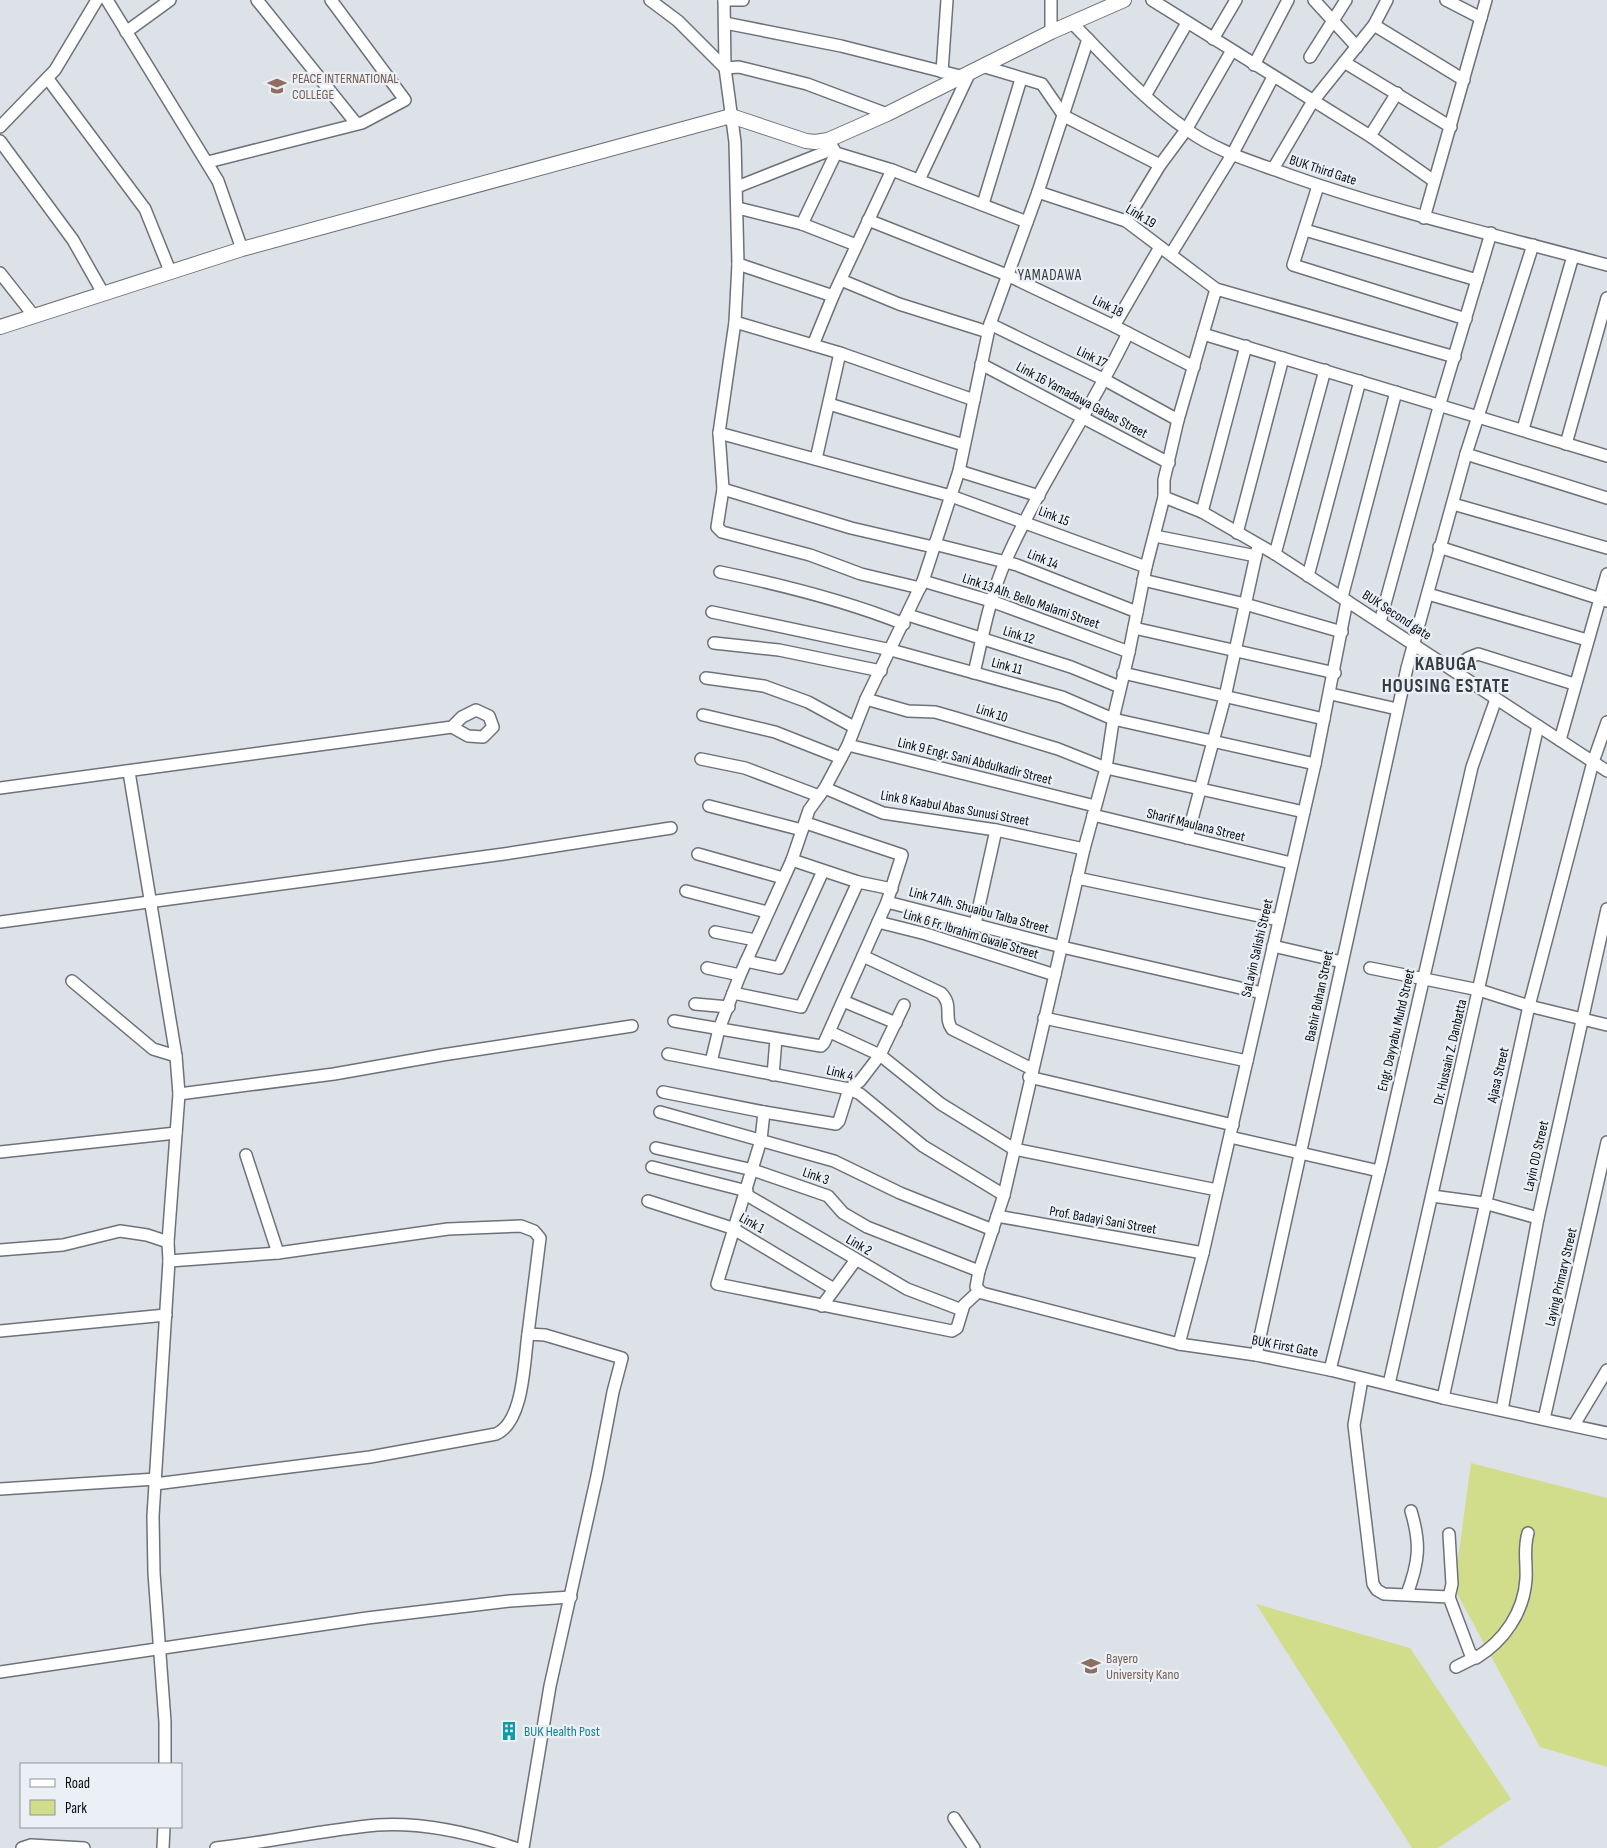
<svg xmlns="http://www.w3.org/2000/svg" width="1607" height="1848" font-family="'Sofia Sans Condensed',sans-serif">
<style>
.green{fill:#d2dd8c}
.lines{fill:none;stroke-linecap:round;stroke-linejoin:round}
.minor-casing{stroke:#6d7278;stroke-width:14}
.tertiary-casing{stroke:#6d7278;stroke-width:16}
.minor{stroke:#fff;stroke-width:11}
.tertiary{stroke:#fff;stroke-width:14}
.labels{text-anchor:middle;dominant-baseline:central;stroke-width:4.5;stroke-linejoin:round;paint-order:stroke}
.education-label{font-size:14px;fill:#785e54;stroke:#ebf0f6;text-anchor:start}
.street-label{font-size:14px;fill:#0a0c0e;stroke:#ebf0f6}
.culture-label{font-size:14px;fill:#0d838f;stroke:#ebf0f6;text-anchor:start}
.neighbourhood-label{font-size:15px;letter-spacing:1px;fill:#373a40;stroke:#ebf0f6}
.district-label{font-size:19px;font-weight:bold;letter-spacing:1px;fill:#373a40;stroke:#ebf0f6}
</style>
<rect width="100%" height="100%" fill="#dde2e9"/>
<g class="green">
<path d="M1471 1463 1607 1498V1767L1540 1747 1454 1588Z"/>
<path d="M1256 1604 1410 1648 1511 1799 1438 1848H1412Z"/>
</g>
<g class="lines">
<g class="minor-casing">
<g id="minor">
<path d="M107 0 218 181 242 249"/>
<path d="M257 0 355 122 358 123"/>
<path d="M650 0 678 21 725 68 739 67 807 84 887 114"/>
<path d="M724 0 725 68 735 142 738 264 735 322 719 433 723 489 717 527 722 532 810 555 861 574 920 588"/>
<path d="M724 0H743"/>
<path d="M1152 0 1370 136 1434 181"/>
<path d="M1314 0 1357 47"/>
<path d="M1446 0 1481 18"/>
<path d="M725 23 841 46 960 76"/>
<path d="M1072 23C1108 59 1144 100 1186 129 1217 152 1254 162 1289 175 1393 212 1501 236 1607 265"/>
<path d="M1374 25 1464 80"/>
<path d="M126 32 170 0"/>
<path d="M1051 32V0"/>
<path d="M1213 39 1236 0"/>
<path d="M1310 57 1346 0"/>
<path d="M1344 62 1451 127"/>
<path d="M1254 65 1288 0"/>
<path d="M982 66 1042 84 1064 116 1160 165"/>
<path d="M942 72 947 0"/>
<path d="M48 79 145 209 170 271"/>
<path d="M1145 96 1187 23"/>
<path d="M0 127 55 70 97 0"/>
<path d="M1370 136 1397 93"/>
<path d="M828 140 836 153 892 170 1027 222"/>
<path d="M0 141 73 240 103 293"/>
<path d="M208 162 362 123 405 100 331 0"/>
<path d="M1273 169 1313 101 1374 25 1387 0"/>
<path d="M919 180 970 72"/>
<path d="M1318 186 1293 265 1466 319"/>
<path d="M737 187 833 149"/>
<path d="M1038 192 1126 221 1216 289 1455 357"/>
<path d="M983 204 1021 79"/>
<path d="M738 208 802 224 856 245"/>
<path d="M1424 218 1486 0"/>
<path d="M868 220 1007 275 1114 326 1194 367"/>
<path d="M1126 221 1160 165 1186 130 1231 52"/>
<path d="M802 224 836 153"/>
<path d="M1305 230 1477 280"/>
<path d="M1171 254 1232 155 1273 77"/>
<path d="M738 264 833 296"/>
<path d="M0 273 34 316"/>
<path d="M841 280 899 304 988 332"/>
<path d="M1216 289 1178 420 1164 480V497L1146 567 1129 652 1114 715 1106 768 1084 849 1004 1195 979 1271 976 1287 982 1293 1179 1344 1256 1355 1330 1370 1443 1398 1607 1433"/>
<path d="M735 322 840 353 974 400"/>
<path d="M990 324 1105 380 1178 420"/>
<path d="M1114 326 1160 247"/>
<path d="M1203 334 1607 456"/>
<path d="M813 345 833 296 892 170"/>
<path d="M981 364 1169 463"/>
<path d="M829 404 964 445"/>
<path d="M1523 429 1573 256"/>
<path d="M719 433 951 496 1146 567"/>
<path d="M1566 444 1607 298"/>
<path d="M1466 454 1607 498"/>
<path d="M816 459 840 353"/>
<path d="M959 471 1039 496"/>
<path d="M723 489 851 528 933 547"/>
<path d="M1164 497 1202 512 1275 554 1607 771"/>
<path d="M1453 504 1607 548"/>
<path d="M1202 512 1246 346"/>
<path d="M1237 533 1283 358"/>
<path d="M1155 536 1256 556"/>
<path d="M934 544 1017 565 1137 612"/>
<path d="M1439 547 1607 601"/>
<path d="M1275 554 1325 370"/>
<path d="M720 572C783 585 844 600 904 624"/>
<path d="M1308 576 1360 381"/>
<path d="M1143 580 1245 604 1342 632"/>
<path d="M923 581 991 601 1129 652"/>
<path d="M1428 594 1587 640"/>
<path d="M1342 597 1396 392"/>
<path d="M712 612 891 650 1062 697 1113 719 1315 764"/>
<path d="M908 615 1071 667 1120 687"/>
<path d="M1380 622 1439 407 1491 233"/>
<path d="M1134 628 1335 673"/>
<path d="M714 643 779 650 881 671"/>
<path d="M1455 670 1468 658 1478 654 1574 684"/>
<path d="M974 673C983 635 990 596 1006 560 1041 482 1091 410 1128 333"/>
<path d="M1123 673 1324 719"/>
<path d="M706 678 764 686 808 702 854 727"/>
<path d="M1331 694 1397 709"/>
<path d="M866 699 908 711 935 712 956 718 1058 749 1106 768 1304 812"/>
<path d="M703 715 775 732 841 758"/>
<path d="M1560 740 1607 574"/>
<path d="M848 745 1095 806"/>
<path d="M701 759 745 768 819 796"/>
<path d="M129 772 176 1056 179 1094 168 1242 169 1261 153 1516 154 1573 165 1722V1764"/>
<path d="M0 788 452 727 468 736 483 737 493 727 489 716 476 710 462 717 452 727"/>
<path d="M825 788 883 813 996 830 1084 849"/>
<path d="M709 806 802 830"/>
<path d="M1093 815 1291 863"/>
<path d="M1187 838 1225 697 1258 546"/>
<path d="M698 854 783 878"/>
<path d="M792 860 858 882 892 889"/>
<path d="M1077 878 1279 920"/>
<path d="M686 891 767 912"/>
<path d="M887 902 1062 947 1262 993"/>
<path d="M0 922 504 854 671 828"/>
<path d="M878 922 926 934 1055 975"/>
<path d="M975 924 996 830"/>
<path d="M715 932 755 940"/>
<path d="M1273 946 1342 962"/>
<path d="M863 956 941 993C954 1006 943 1017 952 1029L1032 1069"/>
<path d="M746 961 779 968 823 871"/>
<path d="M707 968 740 975"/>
<path d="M1370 968 1479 990 1529 1006 1607 1025"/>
<path d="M72 981 153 1049 176 1056"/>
<path d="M733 993 801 1007 858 882"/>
<path d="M843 1001 896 1023"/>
<path d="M695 1004 729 1007"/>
<path d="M1044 1018 1247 1061"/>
<path d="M674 1021 821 1046 824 1043 887 902 902 855 806 823"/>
<path d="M830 1032 880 1055 941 1104 1014 1149 1217 1190"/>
<path d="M668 1054 849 1089 860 1094 923 1146 1004 1195"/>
<path d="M711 1062 719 1029 740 975 792 860 809 810 825 788 848 745 866 699 923 581 959 471 990 324 1038 192 1088 39"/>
<path d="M773 1075 776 1039"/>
<path d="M1029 1077 1233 1125"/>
<path d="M663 1092 764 1112 836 1124 839 1121 849 1089 860 1081 880 1055 904 1005"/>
<path d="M179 1094 334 1074 442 1055 632 1026"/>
<path d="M660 1112 834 1161 900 1193 993 1230"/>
<path d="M764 1112 761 1140 717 1284 952 1331 957 1328 964 1305 979 1291"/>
<path d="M1230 1137 1379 1171"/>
<path d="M656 1148 753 1170 828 1196 843 1213 867 1227 979 1271"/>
<path d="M0 1152 176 1133"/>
<path d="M246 1155 278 1253"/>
<path d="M652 1167 747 1191"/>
<path d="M745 1194 907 1289 962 1310"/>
<path d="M1432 1196 1484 1203 1538 1218"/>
<path d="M648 1201 732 1228 834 1289"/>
<path d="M997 1216 1203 1253"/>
<path d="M0 1250 63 1245 120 1231 147 1235 168 1242"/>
<path d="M169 1261 278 1253 448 1229 521 1226 534 1231 540 1238 528 1334"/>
<path d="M822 1306 855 1261"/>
<path d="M0 1331 166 1315"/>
<path d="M1179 1344 1203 1253 1315 764 1347 601"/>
<path d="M1256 1355 1407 668 1466 454 1533 245"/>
<path d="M1330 1370 1382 1160 1472 767 1496 699"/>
<path d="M1362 1379 1354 1425 1373 1584 1377 1590 1384 1594 1449 1597 1470 1653 1476 1658C1504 1641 1524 1612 1526 1579 1527 1562 1523 1550 1528 1533"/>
<path d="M1389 1384 1538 726"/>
<path d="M1443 1398 1529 1006 1593 762 1607 722"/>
<path d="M1502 1410 1538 1218 1607 909"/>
<path d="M1544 1419 1607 1142"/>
<path d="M1574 1425 1607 1370"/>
<path d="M155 1484 370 1457 496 1434C524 1422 524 1361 528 1334L545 1335 622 1358 613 1392 597 1476 550 1686 523 1848"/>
<path d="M0 1489 156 1479"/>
<path d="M1449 1534 1452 1584 1449 1597"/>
<path d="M1407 1594C1419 1562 1421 1544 1411 1511"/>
<path d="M1456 1667 1474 1658"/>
<path d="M0 1672 367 1618 510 1601 571 1597"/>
<path d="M954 1818 974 1848"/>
<path d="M22 1848 31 1845 84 1848"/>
<path d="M163 1848 164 1827"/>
<path d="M216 1848C270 1842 323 1830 377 1825 424 1822 471 1833 515 1848"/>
</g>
</g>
<g class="tertiary-casing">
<path id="tertiary" d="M0 327 242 249 731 116 806 141 815 142 828 140 887 114 1051 32 1124 0"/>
</g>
<use href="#minor" class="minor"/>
<use href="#tertiary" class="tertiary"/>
</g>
<defs>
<g id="school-bare" transform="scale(1.5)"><path d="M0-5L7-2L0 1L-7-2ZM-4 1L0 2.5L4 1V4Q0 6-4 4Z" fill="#8d6e63" stroke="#ebf0f6" stroke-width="2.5" paint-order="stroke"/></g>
<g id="university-bare" transform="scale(1.5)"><path d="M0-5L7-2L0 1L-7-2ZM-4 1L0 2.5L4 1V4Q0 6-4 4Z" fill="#8d6e63" stroke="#ebf0f6" stroke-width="2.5" paint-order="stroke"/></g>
<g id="building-bare" transform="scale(1.5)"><path d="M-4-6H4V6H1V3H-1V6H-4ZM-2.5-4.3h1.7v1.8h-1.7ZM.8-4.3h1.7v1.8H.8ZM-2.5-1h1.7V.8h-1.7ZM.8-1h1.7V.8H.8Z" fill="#0f9aa8" stroke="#ebf0f6" stroke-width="2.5" paint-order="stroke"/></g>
</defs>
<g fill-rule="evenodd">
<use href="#school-bare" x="277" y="86"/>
<use href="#university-bare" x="1091" y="1666"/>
<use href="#building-bare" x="509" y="1731"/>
</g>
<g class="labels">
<g class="education-label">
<text x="292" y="78">PEACE INTERNATIONAL<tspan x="292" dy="16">COLLEGE</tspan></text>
<text x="1106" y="1658">Bayero<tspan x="1106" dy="16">University Kano</tspan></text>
</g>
<g class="street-label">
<text transform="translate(1323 170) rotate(18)">BUK Third Gate</text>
<text transform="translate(1141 216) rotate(31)">Link 19</text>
<text transform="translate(1108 306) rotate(26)">Link 18</text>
<text transform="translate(1092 357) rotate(26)">Link 17</text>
<text transform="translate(1082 400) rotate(28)">Link 16 Yamadawa Gabas Street</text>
<text transform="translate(1054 516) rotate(21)">Link 15</text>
<text transform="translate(1043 559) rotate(22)">Link 14</text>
<text transform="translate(1031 601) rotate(19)">Link 13 Alh. Bello Malami Street</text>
<text transform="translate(1397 615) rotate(33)">BUK Second gate</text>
<text transform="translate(1019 635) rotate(17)">Link 12</text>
<text transform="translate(1007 666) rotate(15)">Link 11</text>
<text transform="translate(992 713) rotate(18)">Link 10</text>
<text transform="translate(975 761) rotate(14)">Link 9 Engr. Sani Abdulkadir Street</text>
<text transform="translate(955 808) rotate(10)">Link 8 Kaabul Abas Sunusi Street</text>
<text transform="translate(1196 825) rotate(14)">Sharif Maulana Street</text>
<text transform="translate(979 910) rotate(15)">Link 7 Alh. Shuaibu Talba Street</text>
<text transform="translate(971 934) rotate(17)">Link 6 Fr. Ibrahim Gwale Street</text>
<text transform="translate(1257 948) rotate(-77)">SaLayin Salishi Street</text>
<text transform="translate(1319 996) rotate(-78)">Bashir Buhan Street</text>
<text transform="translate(1396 1030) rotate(-77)">Engr. Dayyabu Muhd Street</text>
<text transform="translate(1450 1052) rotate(-77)">Dr. Hussain Z. Danbatta</text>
<text transform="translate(840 1073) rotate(14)">Link 4</text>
<text transform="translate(1498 1075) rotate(-77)">Ajasa Street</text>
<text transform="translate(1536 1156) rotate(-77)">Layin OD Street</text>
<text transform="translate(816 1176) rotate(19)">Link 3</text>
<text transform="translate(1103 1220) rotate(10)">Prof. Badayi Sani Street</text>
<text transform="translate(752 1223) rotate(29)">Link 1</text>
<text transform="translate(859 1245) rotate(30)">Link 2</text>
<text transform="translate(1561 1277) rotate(-77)">Laying Primary Street</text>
<text transform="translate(1285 1346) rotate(11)">BUK First Gate</text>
</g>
<g class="culture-label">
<text x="524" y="1731">BUK Health Post</text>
</g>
<g class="neighbourhood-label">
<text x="1050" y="275">YAMADAWA</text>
</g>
<g class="district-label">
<text x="1446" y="664">KABUGA<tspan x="1446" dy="22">HOUSING ESTATE</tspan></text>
</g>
</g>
<rect x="20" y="1763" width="162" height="65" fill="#ebf0f6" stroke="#919599"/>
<rect x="30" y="1779" width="25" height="8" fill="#ffffff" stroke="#919599"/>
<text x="65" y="1788" font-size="15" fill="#0a0c0e">Road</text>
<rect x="30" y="1800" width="25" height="15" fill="#d2dd8c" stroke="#919599"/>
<text x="65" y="1813" font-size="15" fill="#0a0c0e">Park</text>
</svg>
